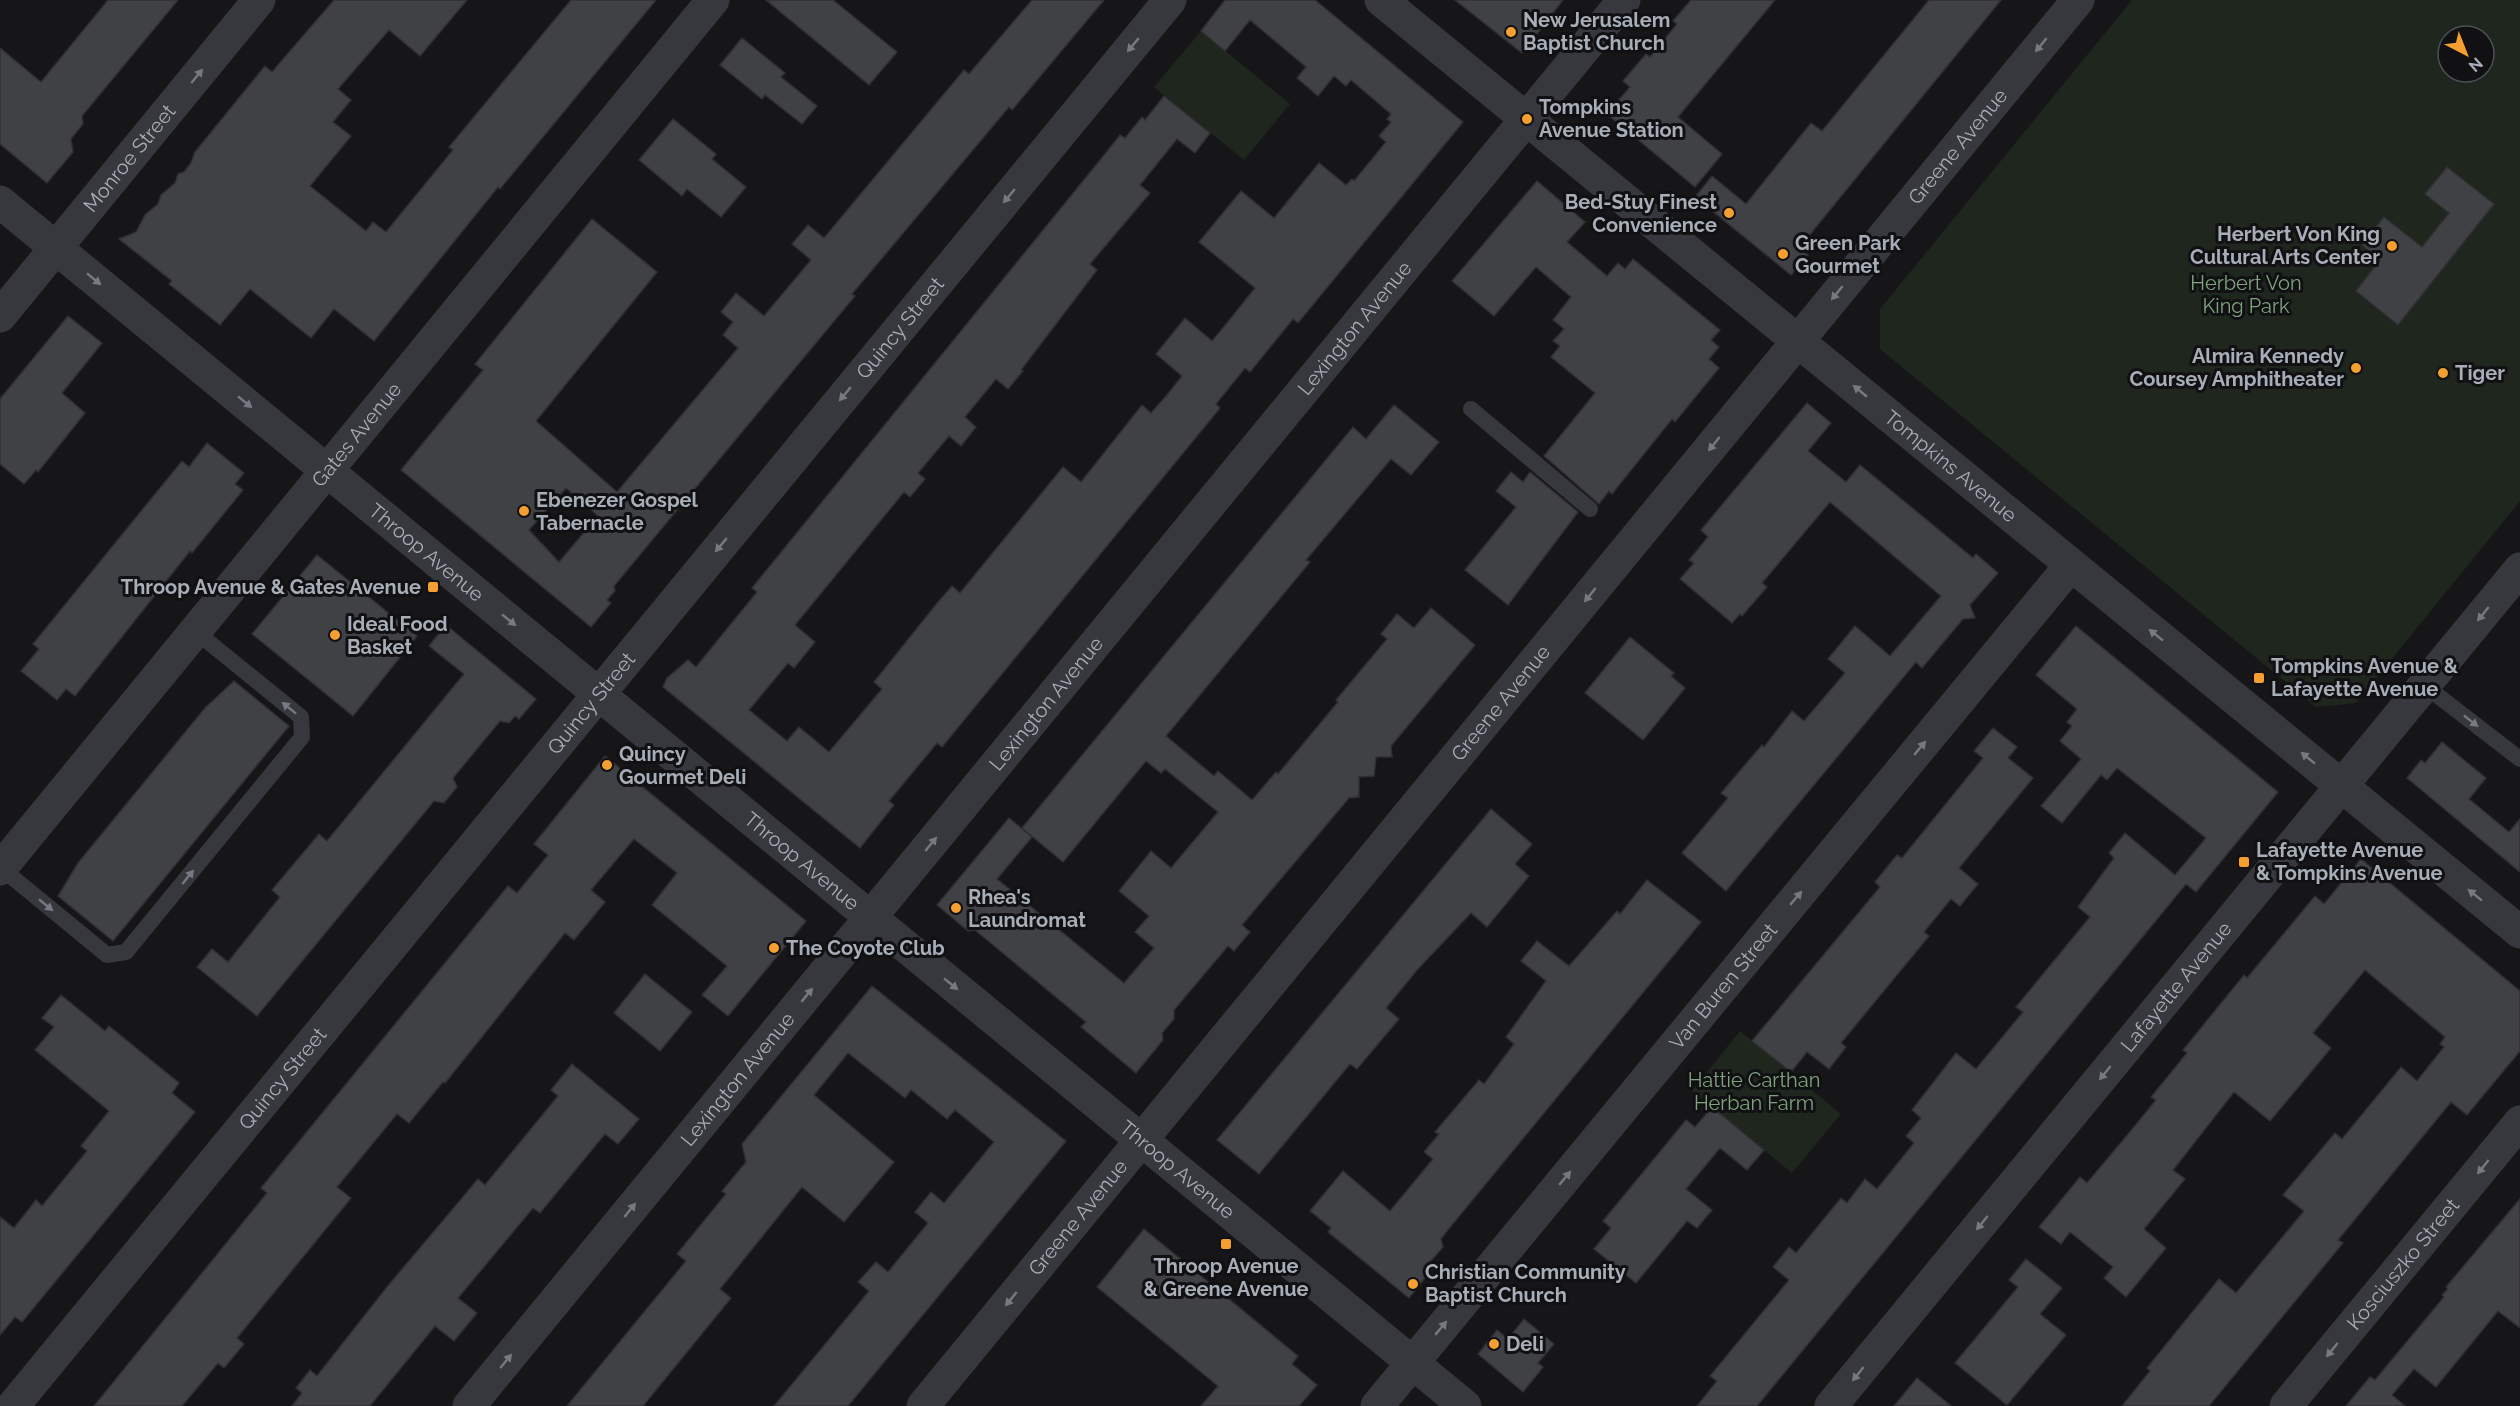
<svg xmlns="http://www.w3.org/2000/svg" width="2520" height="1406" font-family="Raleway,sans-serif">
<style>
.green{fill:#1e261e;fill-rule:evenodd}
.building{fill:#404145;stroke:#303034;stroke-width:1.5;fill-rule:evenodd}
.lines{fill:none;stroke-linecap:round;stroke-linejoin:round}
.service{stroke:#37383d;stroke-width:16}
.minor{stroke:#37383d;stroke-width:33}
.oneway{fill:#757981}
.poi-dot{fill:#f59f30;stroke:#111113;stroke-width:2}
.labels{text-anchor:middle;dominant-baseline:central;stroke-width:6;stroke-linejoin:round;paint-order:stroke}
.poi-label{font-size:20px;font-weight:bold;fill:#a7aeb8;stroke:#111113;text-anchor:start}
.street-label{font-size:20px;fill:#a7aeb8;stroke:#111113}
.park-label{font-size:20px;fill:#7fa37e;stroke:#111113}
</style>
<rect width="100%" height="100%" fill="#161618"/>
<g class="green">
<path d="M2132 0H2520V501L2356 703 2316 707 1880 349V309ZM2448 36H2484V72H2448Z"/>
<path d="M1201 31 1290 104 1244 160 1154 87Z"/>
<path d="M1740 1031 1841 1114 1792 1173 1692 1091Z"/>
</g>
<g class="building">
<path d="M108 0H178L82 116 83 124 71 139 73 152 47 183 0 144V48L41 82Z"/>
<path d="M334 0H467L420 56 389 30 338 89 351 100 333 122 351 136 310 186 366 231 373 222 386 232 453 150 449 147 571 0H656L500 189 498 187 374 341 334 309 311 338 250 289 220 325 169 284 172 281 119 239 136 232 145 215 158 204 161 195 175 183 178 174 184 172 191 163 195 152 265 66 272 72Z"/>
<path d="M766 0H833L897 52 869 85Z"/>
<path d="M1032 0H1104L1012 110 1009 107 993 126 852 294 855 296 614 586 615 591 607 600 611 603 591 627 401 470 483 370 475 364 592 219 657 272 536 421 617 492 738 348 723 335 733 322 721 312 736 293 764 316 811 260 792 244 808 225 824 238 964 70 969 74ZM566 488 598 516 559 562 529 530Z"/>
<path d="M1225 0H1315L1463 122 1298 323 1293 319 1250 372 1245 368 1216 404 1220 408 1029 641 942 747 937 743 889 801 894 805 860 848 663 687 667 678 688 660 696 667 757 592 752 588 1105 154 1120 135 1125 138 1142 117 1145 120 1164 96 1210 133 1195 153 1177 139 1140 185 1150 193 1090 264 1097 270 1021 370 1023 371 1008 389 996 379 965 417 976 427 961 446 949 436 918 473 925 479 910 497 904 492 795 625 815 642 794 668 788 663 749 710 787 741 799 727 829 752 882 689 874 682 938 602 952 586 960 593 1063 467 1081 482 1142 405 1151 413 1167 395 1182 376 1156 354 1185 318 1212 341 1227 323 1255 288 1199 242 1241 191 1274 218 1319 163 1346 185 1352 179 1354 181 1386 142 1379 136 1391 122 1387 119 1391 114 1351 80 1346 86 1334 76 1318 96 1297 78 1306 67 1250 20 1225 51 1201 31Z"/>
<path d="M1455 0H1563L1522 53Z"/>
<path d="M1691 0H1775L1678 117 1722 154 1695 187 1607 114 1630 87 1623 81 1646 54 1650 57 1677 24 1673 21Z"/>
<path d="M1929 0H2001L1799 248 1808 255 1791 275 1695 197 1712 176 1746 204 1811 123 1822 131Z"/>
<path d="M742 38 785 73 781 77 817 106 802 124 765 95 762 99 720 65Z"/>
<path d="M673 119 716 154 712 159 746 187 721 217 687 189 682 196 639 160Z"/>
<path d="M2447 167 2494 204 2398 325 2356 291 2380 260 2362 245 2384 217 2422 247 2449 213 2425 194Z"/>
<path d="M1537 181 1585 222 1567 242 1607 276 1618 263 1625 269 1633 259 1720 330 1711 340 1719 347 1709 359 1719 368 1675 422 1672 419 1612 494 1609 491 1599 504 1544 456 1595 393 1551 357 1560 346 1553 341 1564 329 1553 320 1571 297 1536 267 1494 316 1452 281Z"/>
<path d="M68 316 102 343 62 393 85 413 38 472 36 470 24 484 0 464V399Z"/>
<path d="M1807 403 1831 423 1808 451 1846 482 1860 465 1973 558 1976 554 1998 573 1970 605 1975 618 1963 619 1922 668 1916 662 1726 891 1682 853 1728 798 1721 793 1762 745 1764 747 1792 711 1804 721 1845 673 1828 659 1855 626 1890 656 1941 596 1830 502 1762 583 1767 587 1742 616 1740 614 1732 623 1680 579 1694 563 1689 560 1708 537 1701 530Z"/>
<path d="M1394 405 1439 442 1411 475 1391 459 1306 560 1310 562 1166 736 1214 776 1218 771 1252 800 1276 772 1278 774 1338 702 1336 700 1387 639 1381 634 1397 614 1414 628 1431 608 1475 645 1391 746 1392 757H1376L1374 776 1359 777V797L1349 798 1242 925 1250 932 1234 951 1228 946 1174 1010V1019L1162 1033 1163 1040 1136 1073 1081 1027 1086 1022 975 930 968 931 937 905 1009 818 1032 837 997 879 1124 983 1154 948 1135 932 1149 916 1119 891 1151 851 1171 868 1218 812 1165 769 1161 773 1146 761 1063 862 1022 828 1353 427 1366 439Z"/>
<path d="M207 443 244 473 235 484 243 490 192 553 190 551 75 696 66 689 57 700 21 671 39 649 33 644 182 461 189 467Z"/>
<path d="M1511 472 1523 482 1530 472 1578 512 1508 605 1465 570 1516 507 1496 491Z"/>
<path d="M317 555 417 636 353 716 252 634Z"/>
<path d="M446 625 536 699 519 719 515 716 509 723 500 721 453 778 457 787 444 803 434 801 257 1016 197 967 212 949 228 962 280 897 272 890 319 834 327 841 464 674 429 646Z"/>
<path d="M2076 626 2278 792 2196 892 2186 884 1757 1406H1697L1717 1381 1710 1376 1789 1280 1773 1267 1789 1247 1796 1253 1841 1198 1847 1203 1865 1179 1877 1189 1914 1143 1906 1136 1921 1118 1912 1110 1956 1053 1976 1069 2023 1012 2016 1007 2090 917 2078 907 2114 858 2109 853 2125 833 2175 875 2206 838 2117 768 2107 780 2101 775 2062 823 2041 806 2081 759 2060 741 2072 726 2067 722 2077 709 2036 675Z"/>
<path d="M1630 637 1674 673 1671 676 1685 688 1643 740 1585 693Z"/>
<path d="M234 681 289 726 113 941 58 896 78 863 205 708Z"/>
<path d="M1993 728 2017 747 2008 758 2033 778 1959 868 1978 884 1960 906 1951 899 1924 932 1929 936 1841 1043 1846 1047 1829 1069 1807 1052 1791 1072 1752 1041 1880 887 1875 882 1897 855 1902 858 1983 758 1974 751Z"/>
<path d="M2442 742 2486 778 2469 799 2509 832 2520 819V872L2407 778 2421 760 2425 763Z"/>
<path d="M605 756 806 921 728 1016 702 995 727 966 652 905 677 873 634 839 591 890 605 902 574 940 565 933 445 1083 443 1082 409 1123 397 1114 337 1187 351 1198 237 1338 244 1344 224 1368 218 1363 182 1406H94L267 1193 261 1188 508 886 517 893 548 855 534 844Z"/>
<path d="M1491 809 1532 844 1515 864 1529 876 1487 927 1471 913 1417 970 1386 1008 1399 1019 1357 1069 1350 1064 1259 1174 1217 1140Z"/>
<path d="M2361 859 2520 991V1051L2467 1115 2451 1102 2338 1240 2343 1243 2209 1406H2122L2150 1371 2147 1368 2219 1279 2236 1293 2304 1211 2283 1195 2335 1133 2342 1139 2401 1067 2417 1081 2444 1047 2440 1044 2445 1037 2365 970 2313 1033 2331 1048 2270 1121 2234 1092 2173 1170 2185 1179 2144 1229 2166 1248 2126 1297 2104 1278 2113 1267 2070 1232 2061 1244 2039 1227 2080 1177 2087 1183 2129 1133 2156 1100 2151 1097 2187 1053 2183 1050 2244 975 2247 978 2315 896 2324 904Z"/>
<path d="M1647 880 1701 922 1447 1231 1441 1239 1443 1247 1430 1262 1432 1269 1409 1298 1328 1232 1331 1228 1310 1211 1343 1171 1390 1211 1433 1159 1424 1152 1439 1134 1435 1132 1479 1080 1484 1084 1514 1044 1506 1037 1546 981 1521 961 1537 941 1569 966 1617 911 1620 914Z"/>
<path d="M645 974 692 1012 660 1051 614 1013Z"/>
<path d="M872 986 1066 1141 848 1406H774L869 1291 858 1282 876 1262 888 1272 928 1223 915 1212 931 1192 944 1203 994 1142 955 1110 947 1119 911 1090 905 1098 848 1053 814 1095 894 1162 844 1222 802 1187 720 1289 731 1298 643 1406H567L686 1261 677 1254 726 1194 722 1191 746 1162 742 1144Z"/>
<path d="M61 995 105 1031 109 1026 179 1083 172 1093 195 1112 22 1322 15 1317 0 1335V1217L14 1228 36 1200 42 1206 87 1151 81 1146 109 1111 35 1050 54 1027 42 1018Z"/>
<path d="M572 1064 639 1119 618 1144 605 1134 540 1213 533 1208 458 1298 477 1313 454 1341 435 1326 370 1406H292L302 1393 296 1388 310 1370 317 1376 387 1287 478 1179 485 1185 526 1135 558 1096 551 1090Z"/>
<path d="M1712 1107 1764 1150 1747 1170 1720 1148 1686 1189 1712 1210 1697 1228 1687 1221 1636 1283 1594 1249 1611 1228 1603 1221 1686 1120 1695 1127Z"/>
<path d="M2520 1199V1328L2498 1311 2436 1387 2414 1369 2392 1395 2405 1406H2346L2370 1377 2375 1380 2444 1297 2442 1295 2448 1289 2446 1287Z"/>
<path d="M1144 1229 1298 1356 1292 1364 1317 1385 1299 1406H1201L1218 1386 1097 1287Z"/>
<path d="M2026 1259 2062 1288 2040 1314 2066 1335 2007 1405 1955 1363 2018 1287 2009 1280Z"/>
<path d="M1524 1319 1554 1344 1538 1363 1543 1367 1523 1392 1478 1354 1497 1330 1508 1339Z"/>
<path d="M1917 1378 1951 1406H1894Z"/>
</g>
<g class="lines">
<g class="service">
<path d="M1471 409 1590 509"/>
<path d="M2424 685 2520 759"/>
<path d="M1 868 107 955 126 952 302 737 301 717 195 631"/>
</g>
<g class="minor">
<path id="s1" d="M1381 0 2520 932"/>
<path id="s2" d="M0 202 1465 1406"/>
<path id="s3" d="M0 316 259 0"/>
<path id="s4" d="M0 869 713 0"/>
<path id="s5" d="M13 1406 1170 0"/>
<path id="s6" d="M469 1406 1624 0"/>
<path id="s7" d="M923 1406 2078 0"/>
<path id="s8" d="M1377 1406 2070 566"/>
<path id="s9" d="M1831 1406 2520 569"/>
<path id="s10" d="M2286 1406 2520 1122"/>
</g>
</g>
<defs><path id="oneway-solid" d="M-6-.8H1V-3.2L6.5 0L1 3.2V.8H-6Z" transform="scale(1.5)"/></defs>
<g class="oneway">
<use href="#oneway-solid" transform="translate(1133 45) rotate(130)"/>
<use href="#oneway-solid" transform="translate(2041 45) rotate(129)"/>
<use href="#oneway-solid" transform="translate(197 76) rotate(-51)"/>
<use href="#oneway-solid" transform="translate(1009 196) rotate(130)"/>
<use href="#oneway-solid" transform="translate(94 279) rotate(39)"/>
<use href="#oneway-solid" transform="translate(1837 293) rotate(129)"/>
<use href="#oneway-solid" transform="translate(1860 391) rotate(-140)"/>
<use href="#oneway-solid" transform="translate(845 394) rotate(130)"/>
<use href="#oneway-solid" transform="translate(245 402) rotate(39)"/>
<use href="#oneway-solid" transform="translate(1714 444) rotate(129)"/>
<use href="#oneway-solid" transform="translate(721 545) rotate(130)"/>
<use href="#oneway-solid" transform="translate(1590 595) rotate(129)"/>
<use href="#oneway-solid" transform="translate(2483 614) rotate(129)"/>
<use href="#oneway-solid" transform="translate(509 620) rotate(39)"/>
<use href="#oneway-solid" transform="translate(2156 635) rotate(-141)"/>
<use href="#oneway-solid" transform="translate(289 708) rotate(-141)"/>
<use href="#oneway-solid" transform="translate(2471 721) rotate(38)"/>
<use href="#oneway-solid" transform="translate(1920 748) rotate(-50)"/>
<use href="#oneway-solid" transform="translate(2308 758) rotate(-141)"/>
<use href="#oneway-solid" transform="translate(931 844) rotate(-51)"/>
<use href="#oneway-solid" transform="translate(188 877) rotate(-51)"/>
<use href="#oneway-solid" transform="translate(2475 895) rotate(-141)"/>
<use href="#oneway-solid" transform="translate(1796 898) rotate(-50)"/>
<use href="#oneway-solid" transform="translate(46 905) rotate(39)"/>
<use href="#oneway-solid" transform="translate(951 984) rotate(39)"/>
<use href="#oneway-solid" transform="translate(807 995) rotate(-51)"/>
<use href="#oneway-solid" transform="translate(2105 1073) rotate(129)"/>
<use href="#oneway-solid" transform="translate(2483 1167) rotate(129)"/>
<use href="#oneway-solid" transform="translate(1565 1178) rotate(-50)"/>
<use href="#oneway-solid" transform="translate(630 1210) rotate(-51)"/>
<use href="#oneway-solid" transform="translate(1982 1223) rotate(129)"/>
<use href="#oneway-solid" transform="translate(1011 1299) rotate(129)"/>
<use href="#oneway-solid" transform="translate(1441 1328) rotate(-50)"/>
<use href="#oneway-solid" transform="translate(2332 1350) rotate(129)"/>
<use href="#oneway-solid" transform="translate(506 1361) rotate(-51)"/>
<use href="#oneway-solid" transform="translate(1858 1374) rotate(129)"/>
</g>
<g class="poi-dot">
<circle cx="1511" cy="32" r="6"/>
<circle cx="1527" cy="119" r="6"/>
<circle cx="1729" cy="213" r="6"/>
<circle cx="2392" cy="246" r="6"/>
<circle cx="1783" cy="254" r="6"/>
<circle cx="2356" cy="368" r="6"/>
<circle cx="2443" cy="373" r="6"/>
<circle cx="524" cy="511" r="6"/>
<rect x="427" y="581" width="12" height="12" rx="3"/>
<circle cx="335" cy="635" r="6"/>
<rect x="2253" y="672" width="12" height="12" rx="3"/>
<circle cx="607" cy="765" r="6"/>
<rect x="2238" y="856" width="12" height="12" rx="3"/>
<circle cx="956" cy="908" r="6"/>
<circle cx="774" cy="948" r="6"/>
<rect x="1220" y="1238" width="12" height="12" rx="3"/>
<circle cx="1413" cy="1284" r="6"/>
<circle cx="1494" cy="1344" r="6"/>
</g>
<g class="labels">
<g class="poi-label">
<text x="1523" y="20">New Jerusalem<tspan x="1523" dy="23">Baptist Church</tspan></text>
<text x="1539" y="107">Tompkins<tspan x="1539" dy="23">Avenue Station</tspan></text>
<text x="1717" y="202" text-anchor="end">Bed-Stuy Finest<tspan x="1717" dy="23">Convenience</tspan></text>
<text x="2380" y="234" text-anchor="end">Herbert Von King<tspan x="2380" dy="23">Cultural Arts Center</tspan></text>
<text x="1795" y="243">Green Park<tspan x="1795" dy="23">Gourmet</tspan></text>
<text x="2344" y="356" text-anchor="end">Almira Kennedy<tspan x="2344" dy="23">Coursey Amphitheater</tspan></text>
<text x="2455" y="373">Tiger</text>
<text x="536" y="500">Ebenezer Gospel<tspan x="536" dy="23">Tabernacle</tspan></text>
<text x="421" y="587" text-anchor="end">Throop Avenue &amp; Gates Avenue</text>
<text x="347" y="624">Ideal Food<tspan x="347" dy="23">Basket</tspan></text>
<text x="2271" y="666">Tompkins Avenue &amp;<tspan x="2271" dy="23">Lafayette Avenue</tspan></text>
<text x="619" y="754">Quincy<tspan x="619" dy="23">Gourmet Deli</tspan></text>
<text x="2256" y="850">Lafayette Avenue<tspan x="2256" dy="23">&amp; Tompkins Avenue</tspan></text>
<text x="968" y="897">Rhea's<tspan x="968" dy="23">Laundromat</tspan></text>
<text x="786" y="948">The Coyote Club</text>
<text x="1226" y="1266" text-anchor="middle">Throop Avenue<tspan x="1226" dy="23">&amp; Greene Avenue</tspan></text>
<text x="1425" y="1272">Christian Community<tspan x="1425" dy="23">Baptist Church</tspan></text>
<text x="1506" y="1344">Deli</text>
</g>
<g class="street-label">
<text stroke="none"><textPath href="#s7" startOffset="1630">Greene Avenue</textPath></text>
<text stroke="none"><textPath href="#s3" startOffset="204">Monroe Street</textPath></text>
<text stroke="none"><textPath href="#s5" startOffset="1396">Quincy Street</textPath></text>
<text stroke="none"><textPath href="#s6" startOffset="1395">Lexington Avenue</textPath></text>
<text stroke="none"><textPath href="#s4" startOffset="562">Gates Avenue</textPath></text>
<text stroke="none"><textPath href="#s1" startOffset="736">Tompkins Avenue</textPath></text>
<text stroke="none"><textPath href="#s2" startOffset="552">Throop Avenue</textPath></text>
<text stroke="none"><textPath href="#s5" startOffset="910">Quincy Street</textPath></text>
<text stroke="none"><textPath href="#s6" startOffset="909">Lexington Avenue</textPath></text>
<text stroke="none"><textPath href="#s7" startOffset="910">Greene Avenue</textPath></text>
<text stroke="none"><textPath href="#s2" startOffset="1038">Throop Avenue</textPath></text>
<text stroke="none"><textPath href="#s8" startOffset="544">Van Buren Street</textPath></text>
<text stroke="none"><textPath href="#s9" startOffset="543">Lafayette Avenue</textPath></text>
<text stroke="none"><textPath href="#s5" startOffset="424">Quincy Street</textPath></text>
<text stroke="none"><textPath href="#s6" startOffset="423">Lexington Avenue</textPath></text>
<text stroke="none"><textPath href="#s2" startOffset="1524">Throop Avenue</textPath></text>
<text stroke="none"><textPath href="#s7" startOffset="244">Greene Avenue</textPath></text>
<text stroke="none"><textPath href="#s10" startOffset="184">Kosciuszko Street</textPath></text>
</g>
<g class="park-label">
<text x="2246" y="283">Herbert Von<tspan x="2246" dy="23">King Park</tspan></text>
<text x="1754" y="1080">Hattie Carthan<tspan x="1754" dy="23">Herban Farm</tspan></text>
</g>
</g>
<g transform="translate(2466 54) rotate(138)"><circle r="28" fill="#111113" stroke="#4d5055" stroke-width="1.5"/>
<path d="M0-4.5L10 22L0 15L-10 22Z" fill="#f59f30"/>
<text y="-9" font-size="16" font-weight="bold" text-anchor="middle" fill="#a7aeb8">N</text>
</g>
</svg>
